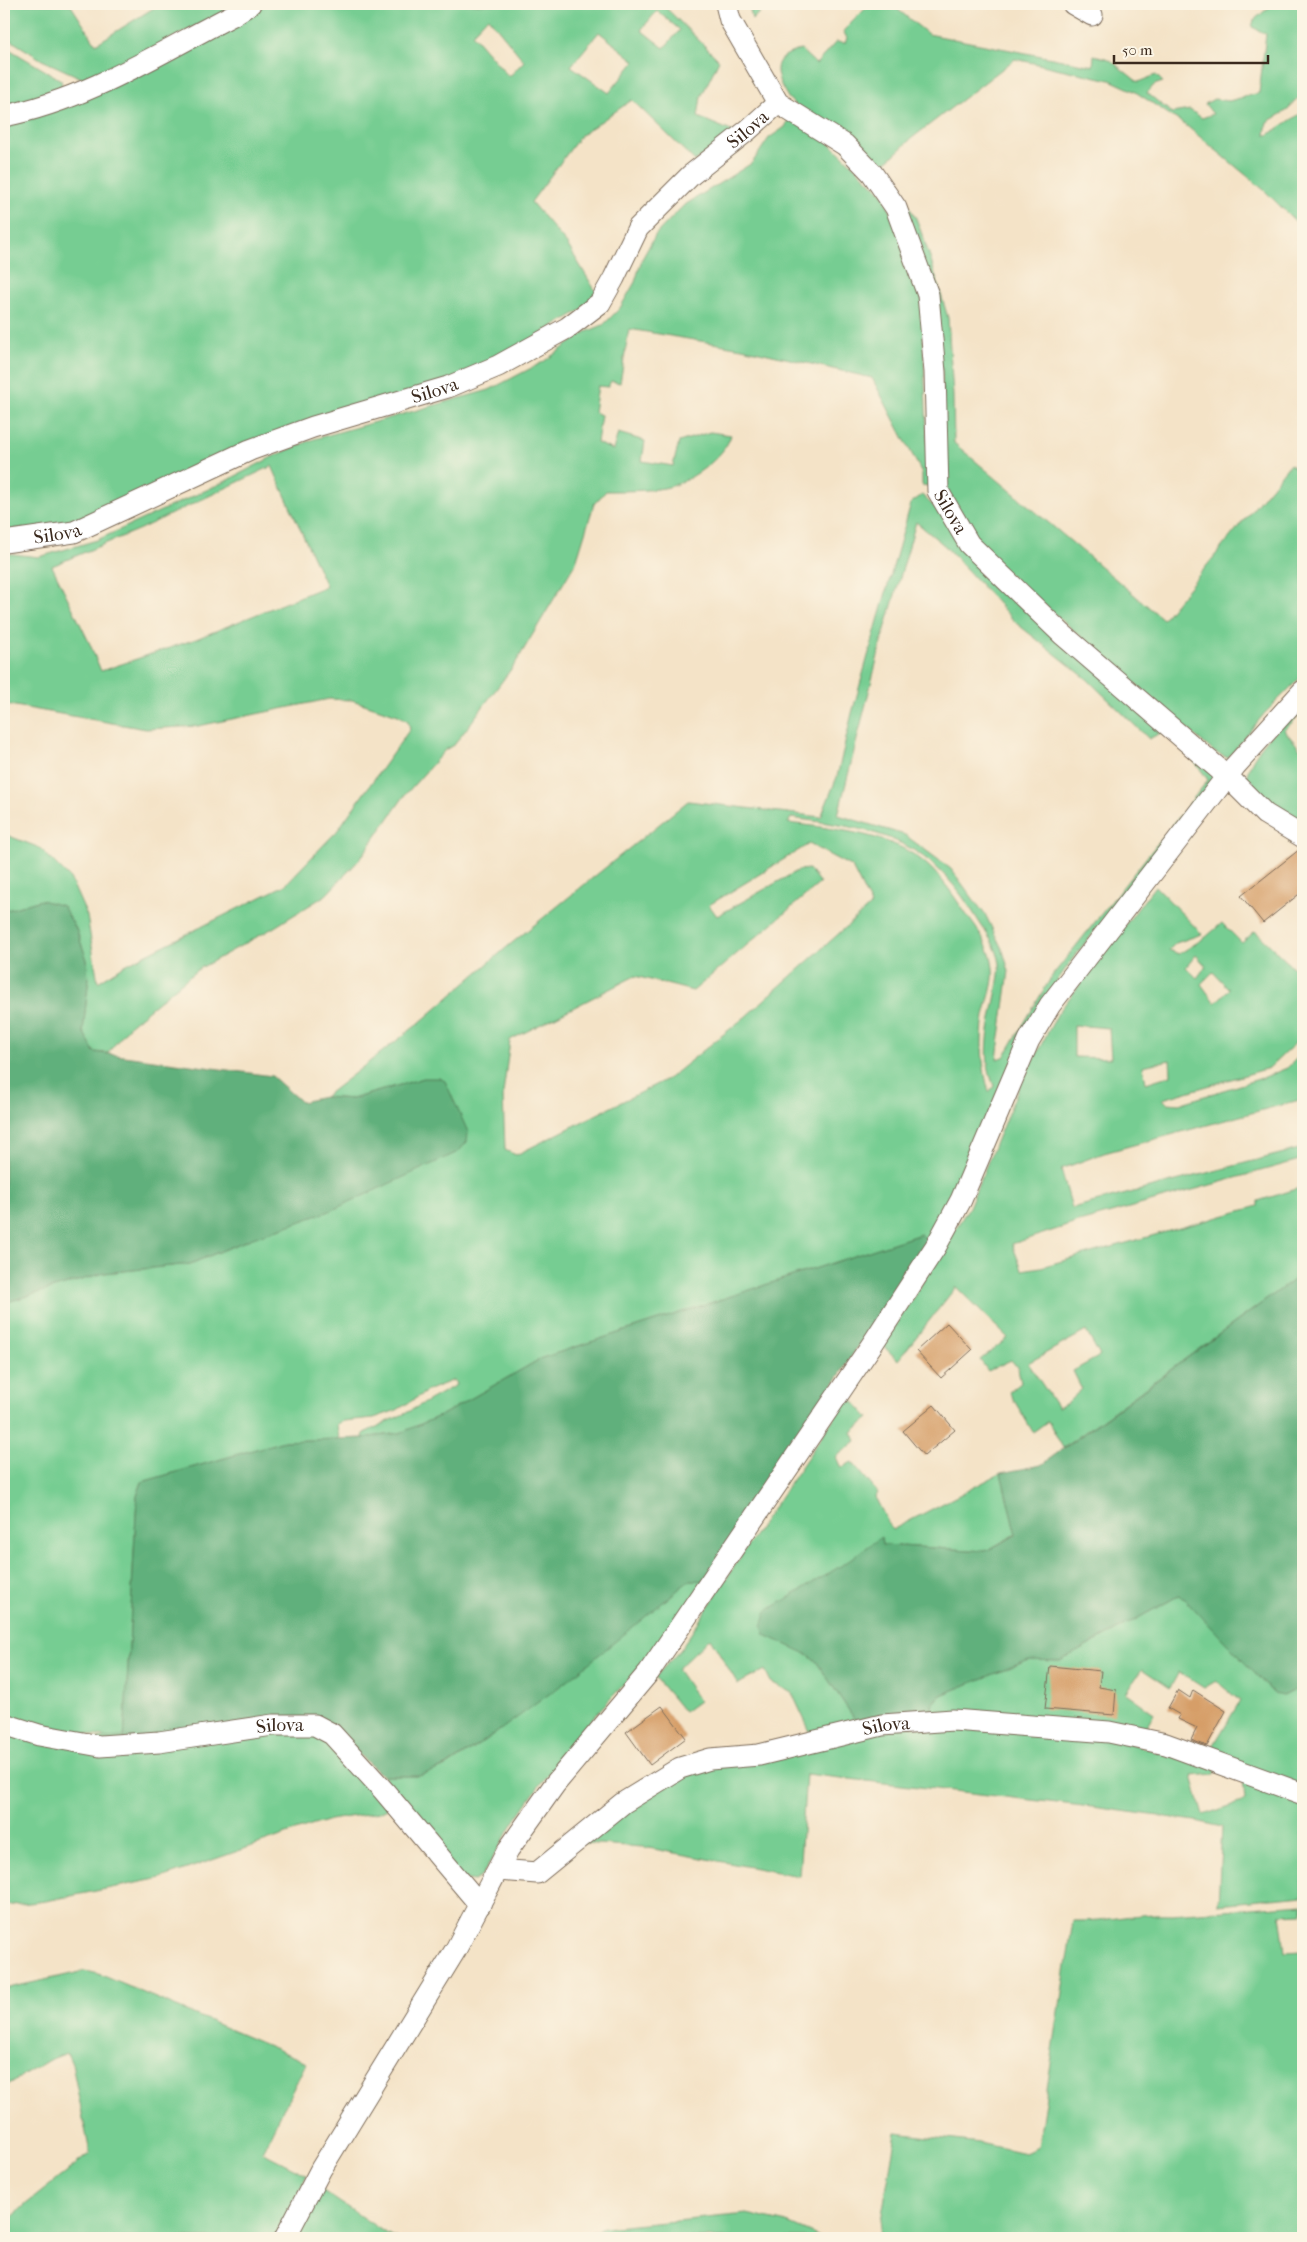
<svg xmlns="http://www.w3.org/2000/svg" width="1307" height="2242" font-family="'IM FELL French Canon',serif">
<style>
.green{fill:#76cd92;stroke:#587c58;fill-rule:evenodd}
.forest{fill:#60b07c;stroke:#4e6d4d}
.building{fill:#d69e67}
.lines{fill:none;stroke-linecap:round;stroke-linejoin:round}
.minor-casing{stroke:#7c6b59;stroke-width:23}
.minor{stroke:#fff;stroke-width:21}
.labels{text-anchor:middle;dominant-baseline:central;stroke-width:4;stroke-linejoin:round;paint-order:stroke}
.street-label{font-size:19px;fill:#3b2a1e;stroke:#fcf5e5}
</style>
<rect width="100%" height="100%" fill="#fcf5e5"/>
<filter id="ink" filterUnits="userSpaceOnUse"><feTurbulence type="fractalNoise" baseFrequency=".02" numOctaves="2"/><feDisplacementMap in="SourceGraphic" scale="10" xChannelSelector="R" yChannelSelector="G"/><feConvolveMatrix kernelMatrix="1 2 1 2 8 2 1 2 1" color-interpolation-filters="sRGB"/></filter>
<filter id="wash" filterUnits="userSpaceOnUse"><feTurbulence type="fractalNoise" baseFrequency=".0096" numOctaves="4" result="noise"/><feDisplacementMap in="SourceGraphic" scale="20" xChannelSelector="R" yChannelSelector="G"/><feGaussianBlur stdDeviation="1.12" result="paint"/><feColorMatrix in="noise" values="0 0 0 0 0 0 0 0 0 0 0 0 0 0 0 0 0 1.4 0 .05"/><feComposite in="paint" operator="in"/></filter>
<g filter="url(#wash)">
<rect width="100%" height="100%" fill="#f4e3c7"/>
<g class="green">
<path d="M4 4H70L96 44 160 4H239L88 81 42 60 4 36Z"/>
<path d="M262 4H662L719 60 701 97 698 117 736 133 695 161 632 100 581 135 531 202 567 244 598 295 583 309 487 366 77 524 4 535V121L172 58ZM657 11 680 30 664 48 641 30ZM488 17 524 61 509 77 472 34ZM599 32 635 61 609 93 571 66Z"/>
<path d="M749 4H767L752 20Z"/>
<path d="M870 4H891L928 34 1093 66 1094 55 1109 59 1138 82 1156 75 1163 82 1154 85 1147 93 1172 113 1190 110 1202 118 1213 114 1205 104 1214 99 1229 101 1259 93 1266 34 1252 27 1254 20 1273 4H1303V96L1294 101 1288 110 1267 122 1265 135H1268L1303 112V229L1264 190 1188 127 1134 91 1110 80 1015 59 912 138 879 169 899 191 916 218 929 254 948 318 953 395 954 443 1163 619 1290 464 1303 475V675L1264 714 1228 758 1214 752 982 551 945 488 942 369 892 190 789 99C775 77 767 57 801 50L816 64 836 42 845 43 847 38 843 31Z"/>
<path d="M4 46 61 80 63 91 4 110Z"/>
<path d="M791 114 817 131 883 194 921 281 929 486 922 485V473L872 378 742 348 629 329 620 383 611 381 608 387 598 386 594 412 601 415 597 443 613 450 618 433 645 441 642 461 673 466 679 442 710 432 731 435C725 458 687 484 664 488 645 491 626 491 606 491L594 504 576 562 515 664 455 744 445 750 405 795 360 859 326 895 273 928 197 970 130 1025 108 1053 94 1052 83 1031 88 985 87 960 76 929 63 907 41 900 4 911V831L9 836 40 848 70 878 87 916 98 982 125 965 285 885 337 831 410 729 408 721 398 715 352 700 329 699 198 726 146 729 4 704V655L7 654 4 641V553L39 557 97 540 224 482 272 457 314 439 489 390 543 362 586 332 603 325 620 308 635 282 642 259 656 234 683 206 752 163 769 138 785 127ZM272 466 326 586 196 639 101 671 89 642 52 566 140 529Z"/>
<path d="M922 495 1215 777 1214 784 1074 957 1038 1008 949 1201 927 1240 921 1234 542 1358 442 1415 400 1433 363 1438 364 1433 408 1412 456 1385 454 1380 429 1390 397 1410 374 1418 344 1421 337 1424 339 1439 284 1441 142 1482 137 1496 124 1741 4 1718V1303L104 1273 190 1264 250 1239 424 1078 352 1099 324 1097 418 1024 507 947 688 801 821 817 837 777 852 713 911 503ZM916 522 945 546 1016 623 1087 679 1149 739 1164 731 1192 758 1208 780 1052 976 1004 1057 997 1059 1009 971 1003 951 986 916 951 869 905 835 838 815 882 640ZM791 818C877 829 927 837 976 917 984 930 998 947 1000 964 1000 973 997 985 996 994 990 1026 981 1055 994 1086L989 1092C982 1068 980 1040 984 1016 987 1001 995 984 993 968 991 947 978 930 966 914 952 893 937 870 916 856 883 833 828 828 788 823ZM809 844 852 867 871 905 745 1017 669 1078 516 1155 505 1150 503 1094 510 1040 635 976 693 991 820 883 809 869 799 870 717 916 709 905Z"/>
<path d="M1303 701V712L1284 730 1303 752V826C1290 817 1253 799 1248 785 1239 761 1288 718 1303 701Z"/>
<path d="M1155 886 1202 934 1176 943 1169 950 1179 954 1206 937 1222 923 1242 943 1255 931 1303 977V1036L1269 1068 1163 1099 1167 1103 1179 1104 1265 1077 1287 1068 1303 1052V1099L1104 1153 1061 1169 1072 1208 1303 1148V1159L1079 1222 1012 1244 1022 1270 1041 1267 1258 1206V1201L1303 1187V1273L1063 1448 1048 1421 1033 1432 1009 1392 1021 1383 1018 1368 1011 1360 988 1371 980 1360 1008 1338 956 1287 898 1360 883 1346 969 1207 1019 1087 1058 1013ZM1196 955 1206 966 1197 978 1186 967ZM1213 972 1229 989 1215 1003 1201 984ZM1074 1025 1109 1028 1111 1058 1074 1057ZM1170 1060 1171 1075 1146 1083 1143 1066ZM1086 1331 1100 1356 1073 1371 1082 1389 1067 1403 1058 1408 1028 1363Z"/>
<path d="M849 1396 869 1418 852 1432 856 1441 836 1457 841 1468 852 1462 878 1493 875 1497 892 1530 1001 1473 1016 1534 986 1551 882 1545 881 1538 847 1562 809 1655 816 1661 858 1724 813 1738 792 1693 771 1682 765 1670 738 1684 710 1638 677 1669 699 1701 684 1712 655 1677 681 1649 748 1545Z"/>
<path d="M690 1580 706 1581 642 1665 597 1713 541 1783 514 1822 482 1876 474 1881 461 1879 383 1776H419L447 1766 492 1736Z"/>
<path d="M1178 1596 1185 1599 1282 1696 1303 1687V1781L1294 1785 1209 1753 1240 1701 1216 1681 1204 1688 1179 1672 1170 1688 1142 1669 1126 1693 1154 1713 1143 1732 933 1717 932 1705 941 1695 1029 1660 1060 1661Z"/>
<path d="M906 1726 1100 1735 1217 1769 1215 1774 1192 1776 1203 1815 1245 1801 1243 1779 1303 1803V1896L1218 1904 1222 1827 1196 1821 1092 1807 806 1774 799 1876 643 1847 582 1843 691 1767Z"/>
<path d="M275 1727 328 1736 392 1806 379 1812 330 1820 298 1830 161 1878 46 1901 4 1906V1729L47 1742Z"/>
<path d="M1303 1904V1913L1280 1914 1285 1952 1303 1951V2238H878L896 2133 980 2143 1025 2153 1038 2147 1073 1921C1107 1922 1139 1912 1173 1914Z"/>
<path d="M85 1971 99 1974 297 2058 306 2063 262 2152 307 2175 275 2238H4V2225L25 2205 90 2153 72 2064 67 2053 49 2060 4 2087V1989Z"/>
<path d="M320 2189 384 2232 397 2238H294Z"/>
<path d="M747 2214 787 2223 822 2238H586L593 2232 604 2228Z"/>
</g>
<g class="forest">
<path d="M41 900 63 906 76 929 87 960 88 985 83 1031 94 1052 272 1076 301 1102 324 1097 352 1099 424 1078H439L445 1081 468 1132 467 1142 458 1152 330 1211 250 1239 190 1264 104 1273 4 1303V911Z"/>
<path d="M921 1234 927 1240 706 1581 690 1580 567 1681 492 1736 446 1766 419 1776H383L321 1722 124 1741 137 1496 142 1482 284 1441 363 1438 400 1433 442 1415 542 1358Z"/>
<path d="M1303 1273V1687L1282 1696 1274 1694 1185 1599 1178 1596 1060 1661 1029 1660 941 1695 932 1705 933 1717 858 1724 816 1661 809 1655 765 1635 762 1626 767 1611 847 1562 881 1537 882 1545 986 1551 1016 1535 1001 1473 1041 1465Z"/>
</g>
<g id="blocks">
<g class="building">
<path d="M1300 849H1303V891L1263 923 1241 896Z"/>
<path d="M947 1323 972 1350 941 1378 916 1351Z"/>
<path d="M934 1405 955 1430 924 1456 903 1431Z"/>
<path d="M1050 1666 1101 1671 1099 1687 1116 1690 1114 1715 1045 1709Z"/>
<path d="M1178 1690 1190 1698 1193 1690 1226 1711 1207 1746 1191 1740 1197 1728 1178 1719 1180 1715 1168 1708Z"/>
<path d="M662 1706 686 1738 650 1765 626 1732Z"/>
</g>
</g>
</g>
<g filter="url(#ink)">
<use href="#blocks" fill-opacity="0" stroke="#7c6b59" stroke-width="1"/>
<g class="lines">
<g class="minor-casing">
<g id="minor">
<path id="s1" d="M726 4 730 20 778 103 845 145 872 173 896 208 928 295 935 372 938 491 969 544 1062 634 1227 776 1265 814 1303 837"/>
<path d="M1073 4 1092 15"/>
<path d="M4 116C86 100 159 53 233 15L250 4"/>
<path id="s2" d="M4 542 74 532 250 450 313 427 448 387 498 366 567 328 600 303 614 278 638 228 691 175 748 130 778 103"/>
<path id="s3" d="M4 1724 39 1735 100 1746 159 1742 273 1725H315L332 1734 384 1791 480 1905"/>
<path id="s4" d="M498 1870 537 1873 623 1803 680 1768 710 1759 759 1755 882 1725 953 1720 1109 1732 1166 1744 1303 1794"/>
<path d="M285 2238 321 2169 456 1949 508 1850 555 1784 649 1672 873 1343 936 1246 961 1200 1029 1040 1050 1005 1235 766 1303 691"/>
</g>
</g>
<use href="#minor" class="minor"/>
</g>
</g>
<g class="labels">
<g class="street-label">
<text stroke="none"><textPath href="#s2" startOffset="879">Silova</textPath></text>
<text stroke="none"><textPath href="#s2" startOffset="459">Silova</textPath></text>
<text stroke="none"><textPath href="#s1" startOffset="586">Silova</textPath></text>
<text stroke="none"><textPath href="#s2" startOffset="54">Silova</textPath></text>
<text stroke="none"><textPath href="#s3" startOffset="280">Silova</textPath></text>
<text stroke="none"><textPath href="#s4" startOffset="428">Silova</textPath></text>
</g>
</g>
<rect width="1307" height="2242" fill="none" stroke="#fcf5e5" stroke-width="20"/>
<path d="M1114 55v8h154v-8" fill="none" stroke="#3b2a1e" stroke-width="2.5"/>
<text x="1122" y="55" font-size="15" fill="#3b2a1e" stroke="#fcf5e5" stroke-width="4" paint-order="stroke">50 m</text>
</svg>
